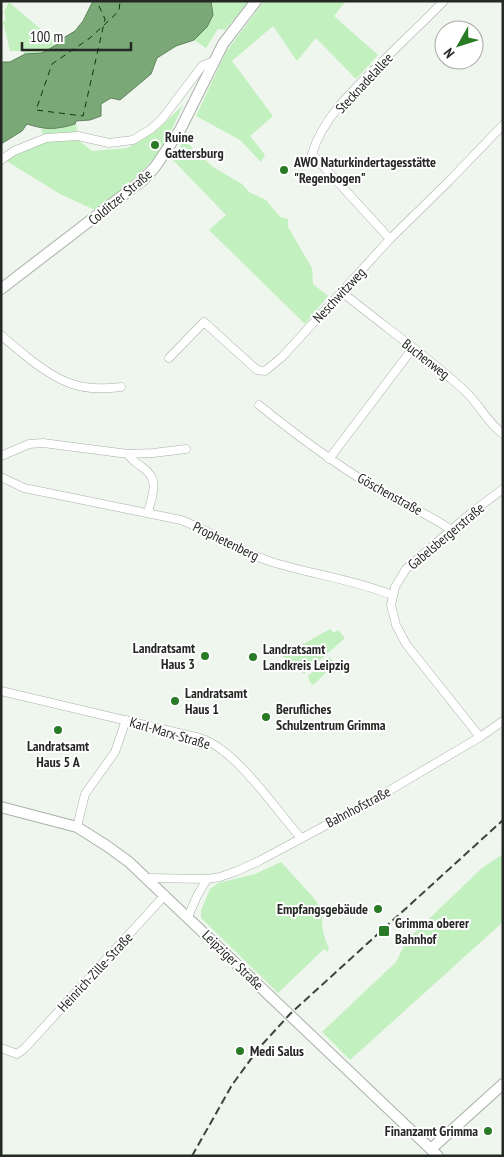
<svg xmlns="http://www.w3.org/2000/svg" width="504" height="1157" font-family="'PT Sans Narrow',sans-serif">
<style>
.green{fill:#c3f0bf}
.water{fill:#7aa876;stroke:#60825d}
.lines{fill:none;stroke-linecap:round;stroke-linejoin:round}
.ferry{stroke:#0b3c0a;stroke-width:1;stroke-dasharray:6 5;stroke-linecap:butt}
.minor-casing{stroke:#a8b1a8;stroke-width:9}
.major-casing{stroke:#a8b1a8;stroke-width:12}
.minor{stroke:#fff;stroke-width:8}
.major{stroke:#fff;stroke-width:10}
.rail{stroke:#3f433e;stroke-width:2;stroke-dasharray:8 4;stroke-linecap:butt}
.poi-dot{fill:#297b26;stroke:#fff;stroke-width:2}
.labels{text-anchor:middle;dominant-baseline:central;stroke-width:4;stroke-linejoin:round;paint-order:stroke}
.street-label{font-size:14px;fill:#252824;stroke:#fff}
.poi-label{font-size:14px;font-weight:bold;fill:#252824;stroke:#fff;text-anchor:start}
</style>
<rect width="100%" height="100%" fill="#eef6ed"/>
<g class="green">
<path d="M211 1H249L225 30 218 29 206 48 194 40C208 26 213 22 211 1Z"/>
<path d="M264 1H346L334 16 378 55 356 79 316 38 297 61 273 26 232 61 273 116 250 136 265 155 261 162 240 140 196 116 226 52Z"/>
<path d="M9 2 58 44 42 53 25 54 22 51H10L3 22 6 20 4 12Z"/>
<path d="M183 105C172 130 160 155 140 174 126 187 110 198 95 210L60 194 5 160 45 141 41 129H59L76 121 78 140 92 151 127 148 158 129Z"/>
<path d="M184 140 213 167 242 184 249 192 266 200 280 217 288 219V227L312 268 313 284 328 296 305 324 209 230 226 215 172 159Z"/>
<path d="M330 629 334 633 338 630 345 638 304 674 282 656Z"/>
<path d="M330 657 335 664 313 685 310 682 308 676Z"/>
<path d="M503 854V922L350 1060 322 1032 396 962 407 940 482 868Z"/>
<path d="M281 862 313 897 323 911C320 925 324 936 329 949L327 952 324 949 278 993 201 918V911L210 889 218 883 255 874Z"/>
</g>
<path class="water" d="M93 1H211L213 15 207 27 194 40 176 46 157 58 151 74 120 100 111 98 101 104V116L90 120 76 121 75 124C55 130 46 130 27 124L22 131 1 144V62H10L25 54 42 53 58 44 60 40 75 31 83 21Z"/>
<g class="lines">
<path class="ferry" d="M99 6 105 19 83 116 36 110 52 64 90 38 119 11 120 1"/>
<g class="minor-casing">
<g id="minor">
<path d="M1 160 14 151 46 138 78 136 109 143 133 140 151 129 162 119 202 66 214 61"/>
<path d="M390 239 312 154C323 117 354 89 381 63 402 42 423 22 444 1"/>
<path d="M342 292C382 325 426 355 465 391 479 404 487 422 503 434"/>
<path d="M1 335C11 344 21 352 31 360 62 384 82 392 121 387"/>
<path d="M169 358 204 322 257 370 265 371 282 357 390 239 449 181 503 125"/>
<path d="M259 405C301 439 344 471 391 497 411 508 433 516 451 530"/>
<path d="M128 454C131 460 137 463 142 467 161 480 152 494 148 513"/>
<path d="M1 456 29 444 43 443 128 454 153 453 186 449"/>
<path d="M329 459 413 348"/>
<path d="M1 477 24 488 181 520C212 532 238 551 269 561 309 574 352 579 392 595"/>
<path d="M1 691 200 738C236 749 275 809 301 838"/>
<path d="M480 737 406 644 396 625 391 605 395 587 406 569 471 513 503 489"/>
<path d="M77 827 85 794 115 752 126 720"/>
<path d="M147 878 207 879 220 877 237 871 259 861 375 799 480 737 503 721"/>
<path d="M188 917 197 896 207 879"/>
<path d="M1 1048 17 1054 24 1049 165 895"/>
</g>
</g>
<g class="major-casing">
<g id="major">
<path d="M1 289 143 180 155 167 180 130 223 44 256 1"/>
<path d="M1 807 77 827 107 846 129 862 438 1156"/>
<path d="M431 1149 503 1084"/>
</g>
</g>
<use href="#minor" class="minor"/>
<use href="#major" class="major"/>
<path class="rail" d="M192 1156 232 1085 259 1048 290 1014 503 820"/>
</g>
<g class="poi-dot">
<circle cx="155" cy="145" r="5"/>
<circle cx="284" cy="170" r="5"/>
<circle cx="205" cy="656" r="5"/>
<circle cx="253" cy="657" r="5"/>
<circle cx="175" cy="701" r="5"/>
<circle cx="266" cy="717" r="5"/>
<circle cx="58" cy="730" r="5"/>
<circle cx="378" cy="909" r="5"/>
<rect x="378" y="925" width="12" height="12" rx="2.5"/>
<circle cx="240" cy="1051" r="5"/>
<circle cx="488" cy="1131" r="5"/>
</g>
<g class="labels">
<g class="street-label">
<text transform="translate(364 83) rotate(-47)">Stecknadelallee</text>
<text transform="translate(120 197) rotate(-40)">Colditzer Straße</text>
<text transform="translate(339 295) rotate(-47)">Neschwitzweg</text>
<text transform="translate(426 359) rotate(38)">Buchenweg</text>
<text transform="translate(390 494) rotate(29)">Göschenstraße</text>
<text transform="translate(446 536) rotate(-40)">Gabelsbergerstraße</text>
<text transform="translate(226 541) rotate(26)">Prophetenberg</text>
<text transform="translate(170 733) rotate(16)">Karl-Marx-Straße</text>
<text transform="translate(358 807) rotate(-28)">Bahnhofstraße</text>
<text transform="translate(233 960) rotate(44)">Leipziger Straße</text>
<text transform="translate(95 972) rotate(-47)">Heinrich-Zille-Straße</text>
</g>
<g class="poi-label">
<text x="165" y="137">Ruine<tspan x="165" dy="16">Gattersburg</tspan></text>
<text x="294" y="162">AWO Naturkindertagesstätte<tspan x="294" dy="16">"Regenbogen"</tspan></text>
<text x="195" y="648" text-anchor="end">Landratsamt<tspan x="195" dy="16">Haus 3</tspan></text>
<text x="263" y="649">Landratsamt<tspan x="263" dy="16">Landkreis Leipzig</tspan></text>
<text x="185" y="693">Landratsamt<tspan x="185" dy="16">Haus 1</tspan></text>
<text x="276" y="709">Berufliches<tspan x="276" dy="16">Schulzentrum Grimma</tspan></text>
<text x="58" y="746" text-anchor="middle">Landratsamt<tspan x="58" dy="16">Haus 5 A</tspan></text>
<text x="368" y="909" text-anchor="end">Empfangsgebäude</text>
<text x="395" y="923">Grimma oberer<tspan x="395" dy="16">Bahnhof</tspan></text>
<text x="250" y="1051">Medi Salus</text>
<text x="478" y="1131" text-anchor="end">Finanzamt Grimma</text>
</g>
</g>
<rect width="504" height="1157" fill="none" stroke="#252824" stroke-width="5"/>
<g transform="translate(459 45) rotate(231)"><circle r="24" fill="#ffffff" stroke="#a8a9a7"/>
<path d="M0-4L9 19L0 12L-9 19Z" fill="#297b26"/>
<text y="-8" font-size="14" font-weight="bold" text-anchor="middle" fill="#252824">N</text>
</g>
<path d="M22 42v8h109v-8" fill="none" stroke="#252824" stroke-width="2.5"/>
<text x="30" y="42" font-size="15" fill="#252824" stroke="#ffffff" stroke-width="4" paint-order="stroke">100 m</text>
</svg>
